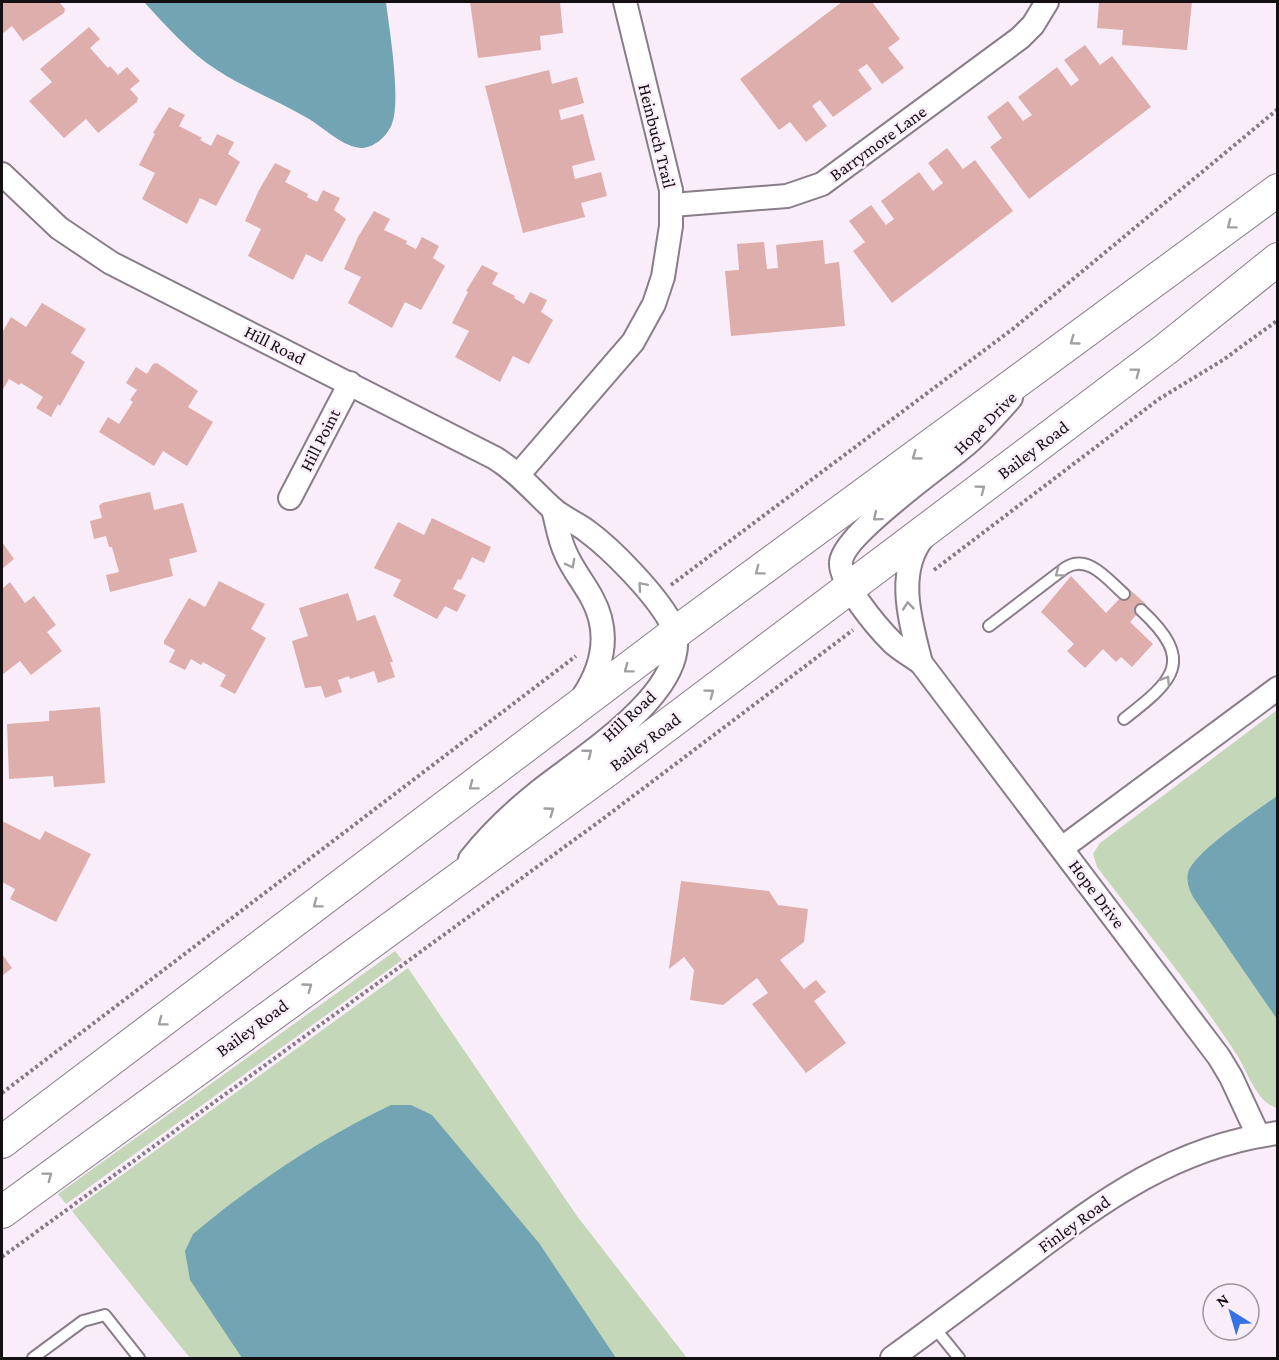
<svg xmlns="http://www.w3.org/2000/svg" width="1279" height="1360" font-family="'Crimson Pro',serif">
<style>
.green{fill:#c4d7b8}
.water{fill:#73a4b3}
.building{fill:#ddaeab}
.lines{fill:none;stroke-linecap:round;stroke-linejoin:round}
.lane-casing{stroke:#887d88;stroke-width:14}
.street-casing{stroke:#887d88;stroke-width:26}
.secondary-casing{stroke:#887d88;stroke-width:34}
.path{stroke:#847b84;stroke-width:4;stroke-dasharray:3 3;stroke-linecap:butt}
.lane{stroke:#fff;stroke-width:10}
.street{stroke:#fff;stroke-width:22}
.secondary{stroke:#fff;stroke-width:32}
.oneway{stroke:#a19fa1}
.labels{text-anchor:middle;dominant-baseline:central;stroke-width:5;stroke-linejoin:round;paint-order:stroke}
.street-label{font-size:18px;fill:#130f13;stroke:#faedfa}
</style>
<rect width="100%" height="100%" fill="#faedfa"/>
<g class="green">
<path d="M1277 710V1108C1256 1102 1248 1072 1237 1055 1195 990 1144 929 1097 867L1093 854 1100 843Z"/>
<path d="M395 951 402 960 66 1204 58 1194Z"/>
<path d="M408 968 577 1216 687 1358H190L72 1211Z"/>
</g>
<g class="water">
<path d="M144 2H386C389 28 403 107 390 128 385 138 373 148 361 148 343 147 324 128 309 119 279 101 246 89 217 70 189 52 166 26 144 2Z"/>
<path d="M1277 796V1019L1195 900C1190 892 1186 883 1188 873 1194 852 1258 810 1277 796Z"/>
<path d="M391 1105H411L432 1115 539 1243 616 1358H242L190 1280 185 1251 193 1234C253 1184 320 1139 391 1105Z"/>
</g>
<g class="building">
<path d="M2 2H59L65 9 64 13 23 41 12 26 2 34Z"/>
<path d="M470 2H560L563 33 540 36 541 50 478 58Z"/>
<path d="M842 2H872L900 39 888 48 904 68 882 84 867 64 858 70 872 89 833 117 820 100 812 106 827 126 806 142 790 122 779 130 740 79Z"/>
<path d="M1099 2H1192L1187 50 1122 45 1123 30 1097 28Z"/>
<path d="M89 27 100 39 90 48 108 68 110 66 118 75 127 67 140 81 130 89 138 98 137 102 98 133 86 119 64 138 29 101 52 82 40 69Z"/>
<path d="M1085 45 1100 65 1112 56 1151 107 1029 199 990 147 1002 138 987 117 1008 101 1023 121 1032 115 1018 97 1057 67 1071 86 1079 80 1064 60Z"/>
<path d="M549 70 552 84 577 77 584 103 559 110 561 120 583 114 595 160 572 166 575 179 601 172 607 196 581 203 585 217 523 233 485 86Z"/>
<path d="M169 107 185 115 179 126 202 138 200 140 211 146 217 134 234 142 228 154 240 162 216 206 200 198 187 224 142 199 155 173 139 165 155 134 153 133Z"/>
<path d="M947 148 963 169 975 160 1013 211 892 303 853 251 865 242 849 221 871 205 886 225 894 219 881 201 919 172 933 191 943 183 928 163Z"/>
<path d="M275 163 291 171 285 182 308 194 307 197 317 202 323 190 340 198 334 210 346 219 322 262 306 254 293 280 248 256 261 229 245 221 259 190Z"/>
<path d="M374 211 390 219 384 230 407 241 406 244 416 249 422 237 439 246 433 258 445 266 421 310 405 302 392 328 348 303 361 277 344 269 358 237Z"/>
<path d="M823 240 825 264 839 262 845 326 731 336 725 271 739 270 737 244 764 242 767 269 778 268 776 245Z"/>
<path d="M482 265 498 273 492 284 515 296 514 298 524 304 530 292 547 300 541 312 553 320 529 364 513 356 500 382 455 357 469 331 452 323 468 292 466 291Z"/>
<path d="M42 303 86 329 71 353 85 362 60 406 58 404 51 417 36 408 43 397 21 383 19 385 9 379 2 391V333L11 317 26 327Z"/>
<path d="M157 363 198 391 188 407 213 422 187 466 163 451 154 466 99 432 108 417 119 424 133 402 130 400 137 390 126 383 136 367 147 374 153 364Z"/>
<path d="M150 492 154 510 183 503 197 552 169 559 173 576 110 592 106 575 119 572 112 547H109L106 536 94 539 90 521 102 518 99 506 102 503Z"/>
<path d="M432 518 491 547 484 563 472 557 461 580 458 579 453 589 466 595 457 612 445 606 437 619 393 596 401 580 374 568 398 522 424 535Z"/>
<path d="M2 542 14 559 2 569Z"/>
<path d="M1071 576 1106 613 1129 589 1146 604 1130 622 1153 644 1132 667 1121 657 1116 662 1103 649 1085 668 1067 651 1074 644 1041 612Z"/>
<path d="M219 581 265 604 251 629 266 638 235 694 220 686 226 675 203 662 201 665 191 659 185 670 169 662 175 650 164 644V641L189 598 205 607Z"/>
<path d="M10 582 25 603 34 596 56 625 47 632 62 651 31 675 20 661 2 675V589Z"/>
<path d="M348 593 357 621 375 615 393 662H390L395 677 378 683 374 671 350 679 349 676 338 680 342 692 325 698 321 686 305 688 292 641 308 636 299 608Z"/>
<path d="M100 707 105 783 54 787 53 776 9 779 7 724 49 721V711Z"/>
<path d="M2 821 40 840 45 831 91 854 56 922 10 899 15 889 2 882Z"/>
<path d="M681 881 769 891 778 905 808 909 804 942 780 960 804 989 816 980 826 992 814 1001 846 1043 806 1073 752 1004 768 993 757 978 723 1005 690 1000 694 970 684 957 669 969Z"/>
<path d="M2 954 12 968 2 976Z"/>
</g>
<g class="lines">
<g class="lane-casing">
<g id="lane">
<path d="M989 626 1065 568C1088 553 1108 580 1124 594"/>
<path d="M1124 719C1174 680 1196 661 1141 610"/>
<path d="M934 1327 959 1358"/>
<path d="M33 1358 83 1321 105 1315 139 1358"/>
</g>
</g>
<g class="street-casing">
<g id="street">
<path d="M2 174 59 228 111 263 495 458C519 473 533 491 553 509 563 518 577 523 587 531 613 550 655 594 670 621 705 683 577 760 538 792 513 812 490 834 470 859"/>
<path d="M672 205 787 196 822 184 1020 38 1033 25 1047 2"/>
<path d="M1011 398C997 414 983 430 967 444 943 465 843 534 841 562 839 582 877 627 892 642 900 650 912 656 921 663L1219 1057 1231 1077 1258 1135"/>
<path d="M519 474 633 342 654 304 663 277 671 226V190L625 2"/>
<path d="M290 498 350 383"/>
<path d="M553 509C557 524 559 540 566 554 573 570 584 583 592 598 611 633 603 667 582 698"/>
<path d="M921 663C911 623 894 571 925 535"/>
<path d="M1062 848 1278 688"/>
<path d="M892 1358C936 1326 980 1293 1024 1260 1103 1200 1176 1146 1278 1133"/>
</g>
</g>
<g class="secondary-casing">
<g id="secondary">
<path d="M2 1142 675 633 1278 190"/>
<path d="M2 1212 613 766 1166 349 1278 259"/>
</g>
</g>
<g class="path">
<path d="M934 570 1159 399 1223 360 1278 320"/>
<path d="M671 585 1014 328 1278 109"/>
<path d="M2 1093 576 656"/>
<path d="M2 1257 600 821 853 630"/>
</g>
<use href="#lane" class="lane"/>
<use href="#street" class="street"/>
<use href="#secondary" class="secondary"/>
</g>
<defs><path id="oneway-chevron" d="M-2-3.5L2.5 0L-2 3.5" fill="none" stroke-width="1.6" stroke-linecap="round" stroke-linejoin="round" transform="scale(1.5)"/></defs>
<g class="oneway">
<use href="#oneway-chevron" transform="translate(1231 225) rotate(143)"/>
<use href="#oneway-chevron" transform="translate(1074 341) rotate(144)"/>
<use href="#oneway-chevron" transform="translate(1136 372) rotate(-37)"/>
<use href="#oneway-chevron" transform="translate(916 456) rotate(144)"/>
<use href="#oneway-chevron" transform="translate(981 489) rotate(-37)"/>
<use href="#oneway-chevron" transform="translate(877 517) rotate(140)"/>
<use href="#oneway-chevron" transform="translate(571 564) rotate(62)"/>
<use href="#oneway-chevron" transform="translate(759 571) rotate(143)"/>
<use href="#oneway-chevron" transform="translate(1059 573) rotate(143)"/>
<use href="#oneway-chevron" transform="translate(642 586) rotate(-131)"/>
<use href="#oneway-chevron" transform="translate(908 606) rotate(-96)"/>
<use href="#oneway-chevron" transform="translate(628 669) rotate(143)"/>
<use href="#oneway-chevron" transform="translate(1166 680) rotate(-58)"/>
<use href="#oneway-chevron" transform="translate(710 693) rotate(-37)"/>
<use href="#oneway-chevron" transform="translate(588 753) rotate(-38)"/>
<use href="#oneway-chevron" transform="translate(473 786) rotate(143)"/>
<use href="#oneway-chevron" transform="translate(550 811) rotate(-36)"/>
<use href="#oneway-chevron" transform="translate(317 904) rotate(143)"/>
<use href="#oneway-chevron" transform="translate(308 987) rotate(-36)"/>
<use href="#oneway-chevron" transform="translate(162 1022) rotate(143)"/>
<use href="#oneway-chevron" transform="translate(48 1176) rotate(-37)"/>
</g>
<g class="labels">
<g class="street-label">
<text transform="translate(657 136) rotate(76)">Heinbuch Trail</text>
<text transform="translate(878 143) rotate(-36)">Barrymore Lane</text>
<text transform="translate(275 345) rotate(27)">Hill Road</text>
<text transform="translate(985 423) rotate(-45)">Hope Drive</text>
<text transform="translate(320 440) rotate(-63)">Hill Point</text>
<text transform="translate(1033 450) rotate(-37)">Bailey Road</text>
<text transform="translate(629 716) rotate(-43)">Hill Road</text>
<text transform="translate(645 742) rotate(-37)">Bailey Road</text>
<text transform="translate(1097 894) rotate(53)">Hope Drive</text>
<text transform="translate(252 1028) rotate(-36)">Bailey Road</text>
<text transform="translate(1074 1224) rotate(-36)">Finley Road</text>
</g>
</g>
<rect width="1279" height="1360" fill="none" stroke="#130f13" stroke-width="6"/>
<g transform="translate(1231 1312) rotate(323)"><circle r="28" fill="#faedfa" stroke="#9e949e" stroke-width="1.5"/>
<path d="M0-4.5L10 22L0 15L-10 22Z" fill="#3572e1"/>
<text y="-9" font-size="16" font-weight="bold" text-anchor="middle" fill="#130f13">N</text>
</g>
</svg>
